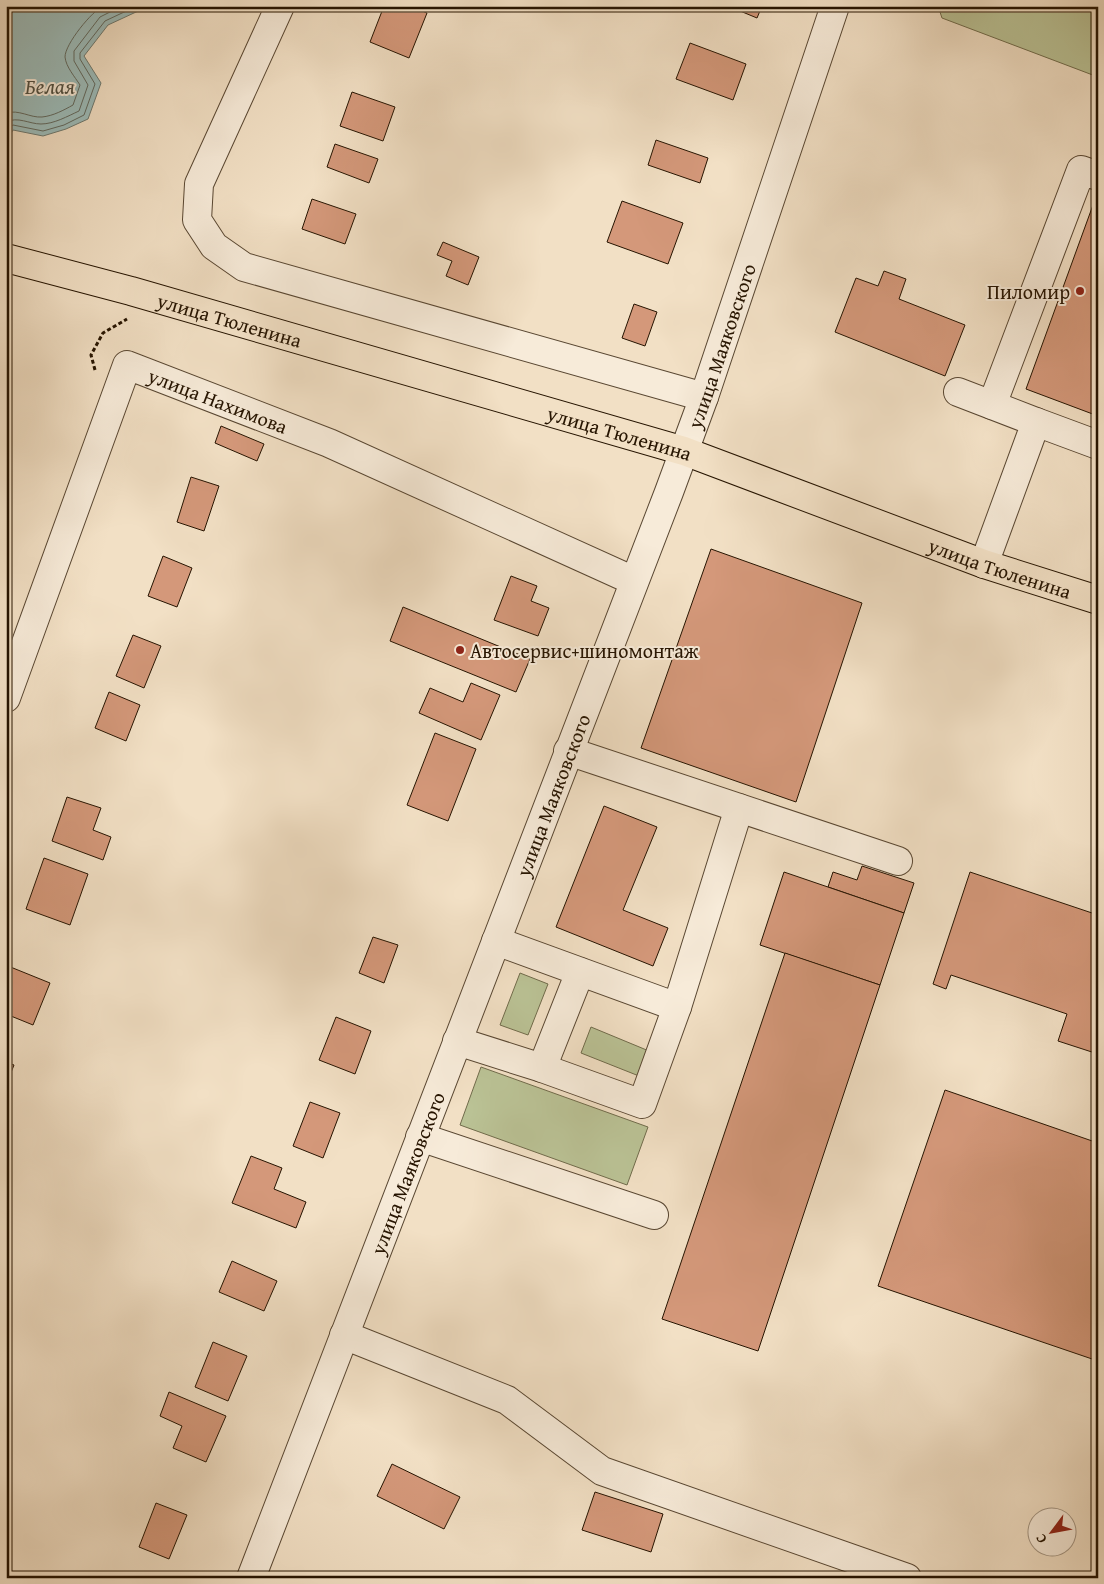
<svg xmlns="http://www.w3.org/2000/svg" width="1104" height="1584" font-family="'Gentium Book Plus',serif">
<style>
.green{fill:#bac295;stroke:#706b4b}
.water{fill:#9cbcba;stroke:#6d7970}
.lines{fill:none;stroke-linecap:round;stroke-linejoin:round}
.shore{stroke:#61685e;stroke-width:1}
.building{fill:#d4987a;stroke:#261401}
.minor-casing{stroke:#594732;stroke-width:30}
.major-casing{stroke:#261401;stroke-width:30}
.path{stroke:#261401;stroke-width:3;stroke-dasharray:4 2.5;stroke-linecap:butt}
.minor{stroke:#f7ebd9;stroke-width:28}
.major{stroke:#f2e0c5;stroke-width:28}
.poi-dot{fill:#8f2418;stroke:#f7ebd9;stroke-width:2}
.labels{text-anchor:middle;dominant-baseline:central;stroke-width:4;stroke-linejoin:round;paint-order:stroke}
.poi-label{font-size:20px;fill:#261401;stroke:#f7ebd9;text-anchor:end}
.street-label{font-size:20px;fill:#261401;stroke:#f7ebd9}
.water-label{font-size:21px;font-style:italic;fill:#4f4f42;stroke:#f7ebd9}
</style>
<rect width="100%" height="100%" fill="#f2e0c5"/>
<filter id="stains"><feTurbulence type="fractalNoise" baseFrequency=".004" numOctaves="4"/><feColorMatrix values="0 0 0 0 .2 0 0 0 0 .09 0 0 0 0 .02 0 0 0 .5 -.17"/></filter>
<radialGradient id="worn" r=".72"><stop offset=".6" stop-color="#630" stop-opacity="0"/><stop offset="1" stop-color="#630" stop-opacity=".3"/></radialGradient>
<g class="green">
<path d="M938 6H1098V77L942 18Z"/>
<path d="M520 973 548 984 528 1035 500 1025Z"/>
<path d="M591 1027 649 1051 639 1076 581 1053Z"/>
<path d="M481 1067 648 1127 627 1185 460 1125Z"/>
</g>
<path class="water" d="M6 6H149L108 25 84 56 101 83 88 119 66 129 43 136 13 130 6 142Z"/>
<g class="lines">
<g class="shore">
<path d="M6 113C19 109 30 118 42 117 53 116 64 110 73 105L80 85C75 77 66 67 65 57 65 44 92 11 103 6"/>
<path d="M6 122C18 116 29 124 41 124 54 124 68 116 79 111L88 85 74 61V51L100 17 122 6"/>
<path d="M6 132 10 127 13 125 43 131 64 125 84 115 95 84 80 59V53L105 21 137 6"/>
</g>
</g>
<g class="building">
<path d="M384 6H411L427 13 409 58 370 42Z"/>
<path d="M728 6H762L757 18Z"/>
<path d="M690 43 746 64 733 100 676 79Z"/>
<path d="M352 92 395 107 383 141 340 126Z"/>
<path d="M656 140 708 158 700 183 648 165Z"/>
<path d="M335 144 378 159 369 183 327 167Z"/>
<path d="M1097 194H1098V416L1026 389Z"/>
<path d="M312 199 356 214 345 244 302 229Z"/>
<path d="M622 201 683 223 668 264 607 242Z"/>
<path d="M443 242 479 257 468 285 446 276 452 261 437 255Z"/>
<path d="M884 271 906 279 899 299 965 325 945 376 835 332 856 278 878 286Z"/>
<path d="M634 304 657 312 645 346 622 338Z"/>
<path d="M221 426 264 444 257 461 215 443Z"/>
<path d="M191 477 219 486 204 531 177 522Z"/>
<path d="M711 549 862 603 796 802 641 748Z"/>
<path d="M163 556 192 568 177 607 148 596Z"/>
<path d="M511 576 537 586 531 601 549 608 538 636 494 620Z"/>
<path d="M403 607 530 659 516 692 390 641Z"/>
<path d="M133 635 161 646 144 688 116 676Z"/>
<path d="M471 683 500 695 481 740 419 713 430 688 463 702Z"/>
<path d="M109 692 140 705 126 741 95 728Z"/>
<path d="M435 733 476 749 448 821 407 805Z"/>
<path d="M67 797 101 808 93 830 111 837 103 860 52 841Z"/>
<path d="M604 806 657 827 623 910 668 928 653 966 556 927Z"/>
<path d="M44 858 88 874 70 925 26 909Z"/>
<path d="M862 866 914 883 904 913 828 887 833 872 857 880Z"/>
<path d="M784 872 904 913 880 985 760 945Z"/>
<path d="M970 872 1098 915V1054L1058 1041 1067 1014 951 975 946 989 933 984Z"/>
<path d="M373 937 398 945 384 983 359 973Z"/>
<path d="M785 953 880 985 758 1351 662 1319Z"/>
<path d="M8 966 50 983 33 1025 6 1014V971Z"/>
<path d="M336 1017 371 1031 355 1074 319 1060Z"/>
<path d="M6 1062 14 1065 6 1085Z"/>
<path d="M945 1090 1098 1143V1361L878 1286Z"/>
<path d="M310 1102 340 1113 323 1158 293 1146Z"/>
<path d="M251 1156 282 1168 274 1189 306 1202 296 1228 232 1203Z"/>
<path d="M232 1261 277 1281 264 1311 219 1292Z"/>
<path d="M213 1342 247 1356 228 1401 195 1387Z"/>
<path d="M169 1392 226 1416 206 1462 173 1448 182 1426 160 1416Z"/>
<path d="M392 1464 460 1497 444 1529 377 1496Z"/>
<path d="M595 1492 663 1514 651 1552 582 1530Z"/>
<path d="M156 1503 187 1515 169 1559 139 1547Z"/>
</g>
<g class="lines">
<g class="minor-casing">
<g id="minor">
<path d="M280 6 199 184 197 220 214 246 244 267 704 397"/>
<path d="M958 392 1036 422 984 564"/>
<path d="M992 405 1081 170 1098 176"/>
<path d="M1036 422 1098 445"/>
<path id="s1" d="M6 698 127 365 329 443 634 581"/>
<path d="M568 751 898 861"/>
<path d="M496 941 677 1007 739 808"/>
<path d="M457 1041 542 1068 642 1104 677 1007"/>
<path d="M542 1068 580 972"/>
<path d="M420 1137 654 1215"/>
<path d="M344 1335 507 1400 602 1471 907 1578"/>
<path id="s2" d="M251 1578 669 492 704 397 835 6"/>
</g>
</g>
<g class="major-casing">
<g id="major">
<path id="s3" d="M6 258 131 291 684 451 984 564 1098 600"/>
</g>
</g>
<path class="path" d="M95 370 91 355 103 333 127 319"/>
<use href="#minor" class="minor"/>
<use href="#major" class="major"/>
</g>
<g class="poi-dot">
<circle cx="1080" cy="291" r="5"/>
<circle cx="460" cy="650" r="5"/>
</g>
<g class="labels">
<g class="poi-label">
<text x="1070" y="291">Пиломир</text>
<text x="470" y="650" text-anchor="start">Автосервис+шиномонтаж</text>
</g>
<g class="street-label">
<text stroke="none"><textPath href="#s3" startOffset="232">улица Тюленина</textPath></text>
<text stroke="none"><textPath href="#s2" startOffset="1319">улица Маяковского</textPath></text>
<text stroke="none"><textPath href="#s1" startOffset="452">улица Нахимова</textPath></text>
<text stroke="none"><textPath href="#s3" startOffset="638">улица Тюленина</textPath></text>
<text stroke="none"><textPath href="#s3" startOffset="1042">улица Тюленина</textPath></text>
<text stroke="none"><textPath href="#s2" startOffset="839">улица Маяковского</textPath></text>
<text stroke="none"><textPath href="#s2" startOffset="434">улица Маяковского</textPath></text>
</g>
<g class="water-label">
<text x="50" y="86">Белая</text>
</g>
</g>
<rect width="1104" height="1584" fill="none" stroke="#f2e0c5" stroke-width="25"/>
<rect x="8" y="8" width="1089" height="1569" fill="none" stroke="#261401" stroke-width="2.5"/>
<rect x="12" y="12" width="1079" height="1559" fill="none" stroke="#261401"/>
<g transform="translate(1052 1532) rotate(238)"><circle r="24" fill="#f7ebd9" stroke="#a39583"/>
<path d="M0-4L9 19L0 12L-9 19Z" fill="#8f2418"/>
<text y="-8" font-size="14" font-weight="bold" text-anchor="middle" fill="#261401">С</text>
</g>
<rect width="100%" height="100%" filter="url(#stains)"/>
<rect width="100%" height="100%" fill="url(#worn)"/>
</svg>
